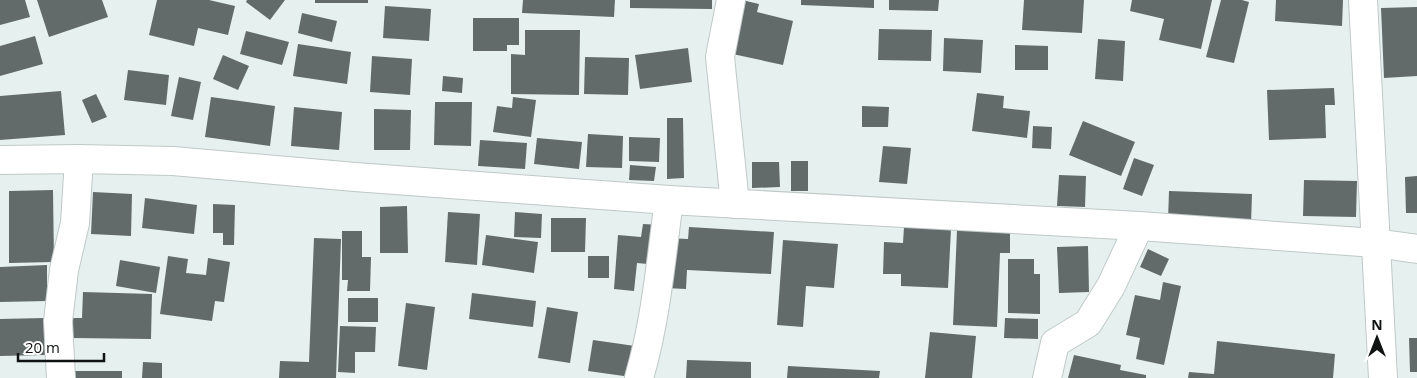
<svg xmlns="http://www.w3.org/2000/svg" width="1417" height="378" font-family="'Open Sans',sans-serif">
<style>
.building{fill:#626b6a}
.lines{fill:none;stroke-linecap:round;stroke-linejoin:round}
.minor-casing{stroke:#bfc9c7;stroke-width:30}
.tertiary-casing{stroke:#bfc9c7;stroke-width:30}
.minor{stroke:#fff;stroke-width:28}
.tertiary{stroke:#fff;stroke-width:28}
</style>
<rect width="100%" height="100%" fill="#e6f1ef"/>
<g class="building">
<path d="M0 0H25L30 17 0 25Z"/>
<path d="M37 0H102L108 17 49 37Z"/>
<path d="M157 0H209L235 6 228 35 198 28 194 46 149 35Z"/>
<path d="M247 0H285L270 20 246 2Z"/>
<rect x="315" y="0" width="53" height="3"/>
<path d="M523 0H615L614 17 522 13Z"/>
<path d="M630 0H712V9L630 8Z"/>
<path d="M742 0 759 4 757 12 793 21 783 65 728 53Z"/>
<path d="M801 0H874V8L801 5Z"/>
<path d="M889 0H939L938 11 889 10Z"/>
<path d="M1024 0H1084L1082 33 1022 30Z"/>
<path d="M1132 0H1212L1201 49 1159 40 1164 19 1130 11Z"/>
<path d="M1221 0H1242L1249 2 1234 63 1206 57Z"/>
<path d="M1276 0H1343L1342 26 1275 21Z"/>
<path d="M385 6 431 9 429 41 383 38Z"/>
<path d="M1417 7V76L1384 78 1381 8Z"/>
<path d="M302 13 337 21 332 42 298 33Z"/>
<path d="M473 18H519V45H507V51H473Z"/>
<path d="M879 29 932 30 931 61 878 60Z"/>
<path d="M525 30H580L579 95 511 94V54L525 55Z"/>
<path d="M246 31 289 42 282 65 240 54Z"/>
<path d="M35 36 43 64 0 76V46Z"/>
<path d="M944 38 983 40 981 73 943 71Z"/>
<path d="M1098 39 1125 41 1123 81 1095 79Z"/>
<path d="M298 44 351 52 347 84 293 76Z"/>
<path d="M1015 45 1048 46V70H1015Z"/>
<path d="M688 48 692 82 640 89 635 55Z"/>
<path d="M223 55 249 66 238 90 213 79Z"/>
<path d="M372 56 412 59 410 95 370 92Z"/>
<path d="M585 57 629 58 628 95 584 94Z"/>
<path d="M128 70 169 75 166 105 124 100Z"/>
<path d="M443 76 463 78 462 93 442 91Z"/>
<path d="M179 77 201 82 193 120 171 116Z"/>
<path d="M1334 88 1335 105H1325L1326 138 1269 140 1267 90Z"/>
<path d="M61 91 65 135 0 140V96Z"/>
<path d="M977 93 1004 96 1003 108 1030 111 1027 138 972 131Z"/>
<path d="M96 94 107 117 92 123 82 100Z"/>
<path d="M211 97 275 106 270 146 205 137Z"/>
<path d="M513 97 536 100 531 137 493 132 497 106 512 108Z"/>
<path d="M435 102H472L471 146 434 145Z"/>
<path d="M862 106 889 107 888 127H862Z"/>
<path d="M294 107 342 112 339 150 291 146Z"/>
<path d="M374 109 411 110 410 150H374Z"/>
<path d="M667 118H683L684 178 667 179Z"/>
<path d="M1083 121 1135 142 1121 176 1069 155Z"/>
<path d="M1033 126 1052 127 1051 149 1032 148Z"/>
<path d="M588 134 623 136 622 168 586 167Z"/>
<path d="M629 137 660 138 659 162 629 161Z"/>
<path d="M537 138 582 142 579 169 534 164Z"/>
<path d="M480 140 527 143 525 169 478 166Z"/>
<path d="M883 146 911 148 907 184 879 182Z"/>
<path d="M1134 158 1154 165 1142 196 1123 189Z"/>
<rect x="791" y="161" width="17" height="30"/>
<path d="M752 162H779L780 187 752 188Z"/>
<path d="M630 165 656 167 654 181 629 180Z"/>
<path d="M1059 175 1086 176 1085 207 1057 206Z"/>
<path d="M1417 176V213H1406L1405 177Z"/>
<path d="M1304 180 1357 181 1356 217 1303 216Z"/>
<path d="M53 190 54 262 9 263V191Z"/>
<path d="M1169 191 1252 194 1251 224 1168 221Z"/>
<path d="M93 192 132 194 131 236 91 234Z"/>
<path d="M145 198 197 205 194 234 142 228Z"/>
<path d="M213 204 235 205 234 245H223V233H213Z"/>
<path d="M407 206 408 253H380V207Z"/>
<path d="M448 212 480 214 477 265 445 262Z"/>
<path d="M515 212 542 214 541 238 514 237Z"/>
<path d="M551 218H586L585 252H551Z"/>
<path d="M643 224 661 225 658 265 637 263 634 291 614 289 618 235 641 237Z"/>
<path d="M689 227 774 232 771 274 687 270 686 289 665 288 667 238 688 239Z"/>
<path d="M904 227 951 229 948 288 901 286V274H883L884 242 903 243Z"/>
<path d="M957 230 1010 232V253H1000L997 327 953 325Z"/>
<path d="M342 231H362V257H371L370 291H347L348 280H342Z"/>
<path d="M486 235 538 242 534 273 482 265Z"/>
<path d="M314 238 341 239 336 378H279L280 361 309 362Z"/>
<path d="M783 240 838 244 834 288 806 286 803 327 777 325Z"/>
<path d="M1088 246 1089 292 1059 293 1057 247Z"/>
<path d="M1148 249 1169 259 1161 276 1140 267Z"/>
<path d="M168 256 188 259 186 273 206 275 208 258 230 262 224 302 215 301 212 321 160 314Z"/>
<rect x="588" y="256" width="21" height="22"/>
<path d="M1008 259H1034V274H1040V314L1008 313Z"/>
<path d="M120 260 160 267 156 293 116 286Z"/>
<path d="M47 265V301L0 302V267Z"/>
<path d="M1163 282 1181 286 1164 365 1136 359 1140 338 1126 335 1135 295 1160 300Z"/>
<path d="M83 292 152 294 151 339 73 338V318H82Z"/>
<path d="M472 293 536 301 533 327 469 319Z"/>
<rect x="348" y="298" width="30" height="24"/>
<path d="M406 303 435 307 427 370 398 366Z"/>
<path d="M547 307 578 312 570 363 538 358Z"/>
<path d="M44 318 45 355 0 356V319Z"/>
<path d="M1005 318 1038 319V339L1004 338Z"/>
<path d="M340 326 376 327 375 352H355V373L338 372Z"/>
<path d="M930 332 976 336 972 378H925Z"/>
<path d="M1409 338H1417V372H1410Z"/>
<path d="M593 340 635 346 631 377 588 371Z"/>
<path d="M1217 341 1335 354 1333 378H1188L1189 372 1214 374Z"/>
<path d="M1074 355 1121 365 1120 370 1146 375V378H1068Z"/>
<path d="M687 360 751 362V378H686Z"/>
<path d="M143 362 162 363V378H142Z"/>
<path d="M788 366 880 371 879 378H787Z"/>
<path d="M72 371H122V378H71Z"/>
</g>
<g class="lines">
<g class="minor-casing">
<g id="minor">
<path d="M731 0 720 57 735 204"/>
<path d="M1363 0 1383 378"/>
<path d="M61 378 58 321 64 270 75 223 79 159"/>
<path d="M639 378C656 320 661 260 669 200"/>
<path d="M1047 378 1055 343 1088 323 1111 286 1139 226"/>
</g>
</g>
<g class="tertiary-casing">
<path id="tertiary" d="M0 160 79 159 173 161 355 177 669 200 1139 226 1375 243 1417 249"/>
</g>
<use href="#minor" class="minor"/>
<use href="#tertiary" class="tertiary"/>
</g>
<g transform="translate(1377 338)" stroke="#ffffff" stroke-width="4" paint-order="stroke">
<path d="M0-4L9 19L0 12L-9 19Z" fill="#0f1312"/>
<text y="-8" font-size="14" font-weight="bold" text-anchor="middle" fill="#0f1312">N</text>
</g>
<path d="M18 353v8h86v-8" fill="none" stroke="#0f1312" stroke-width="2.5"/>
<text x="25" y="353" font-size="15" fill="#0f1312" stroke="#ffffff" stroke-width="4" paint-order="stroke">20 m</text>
</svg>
